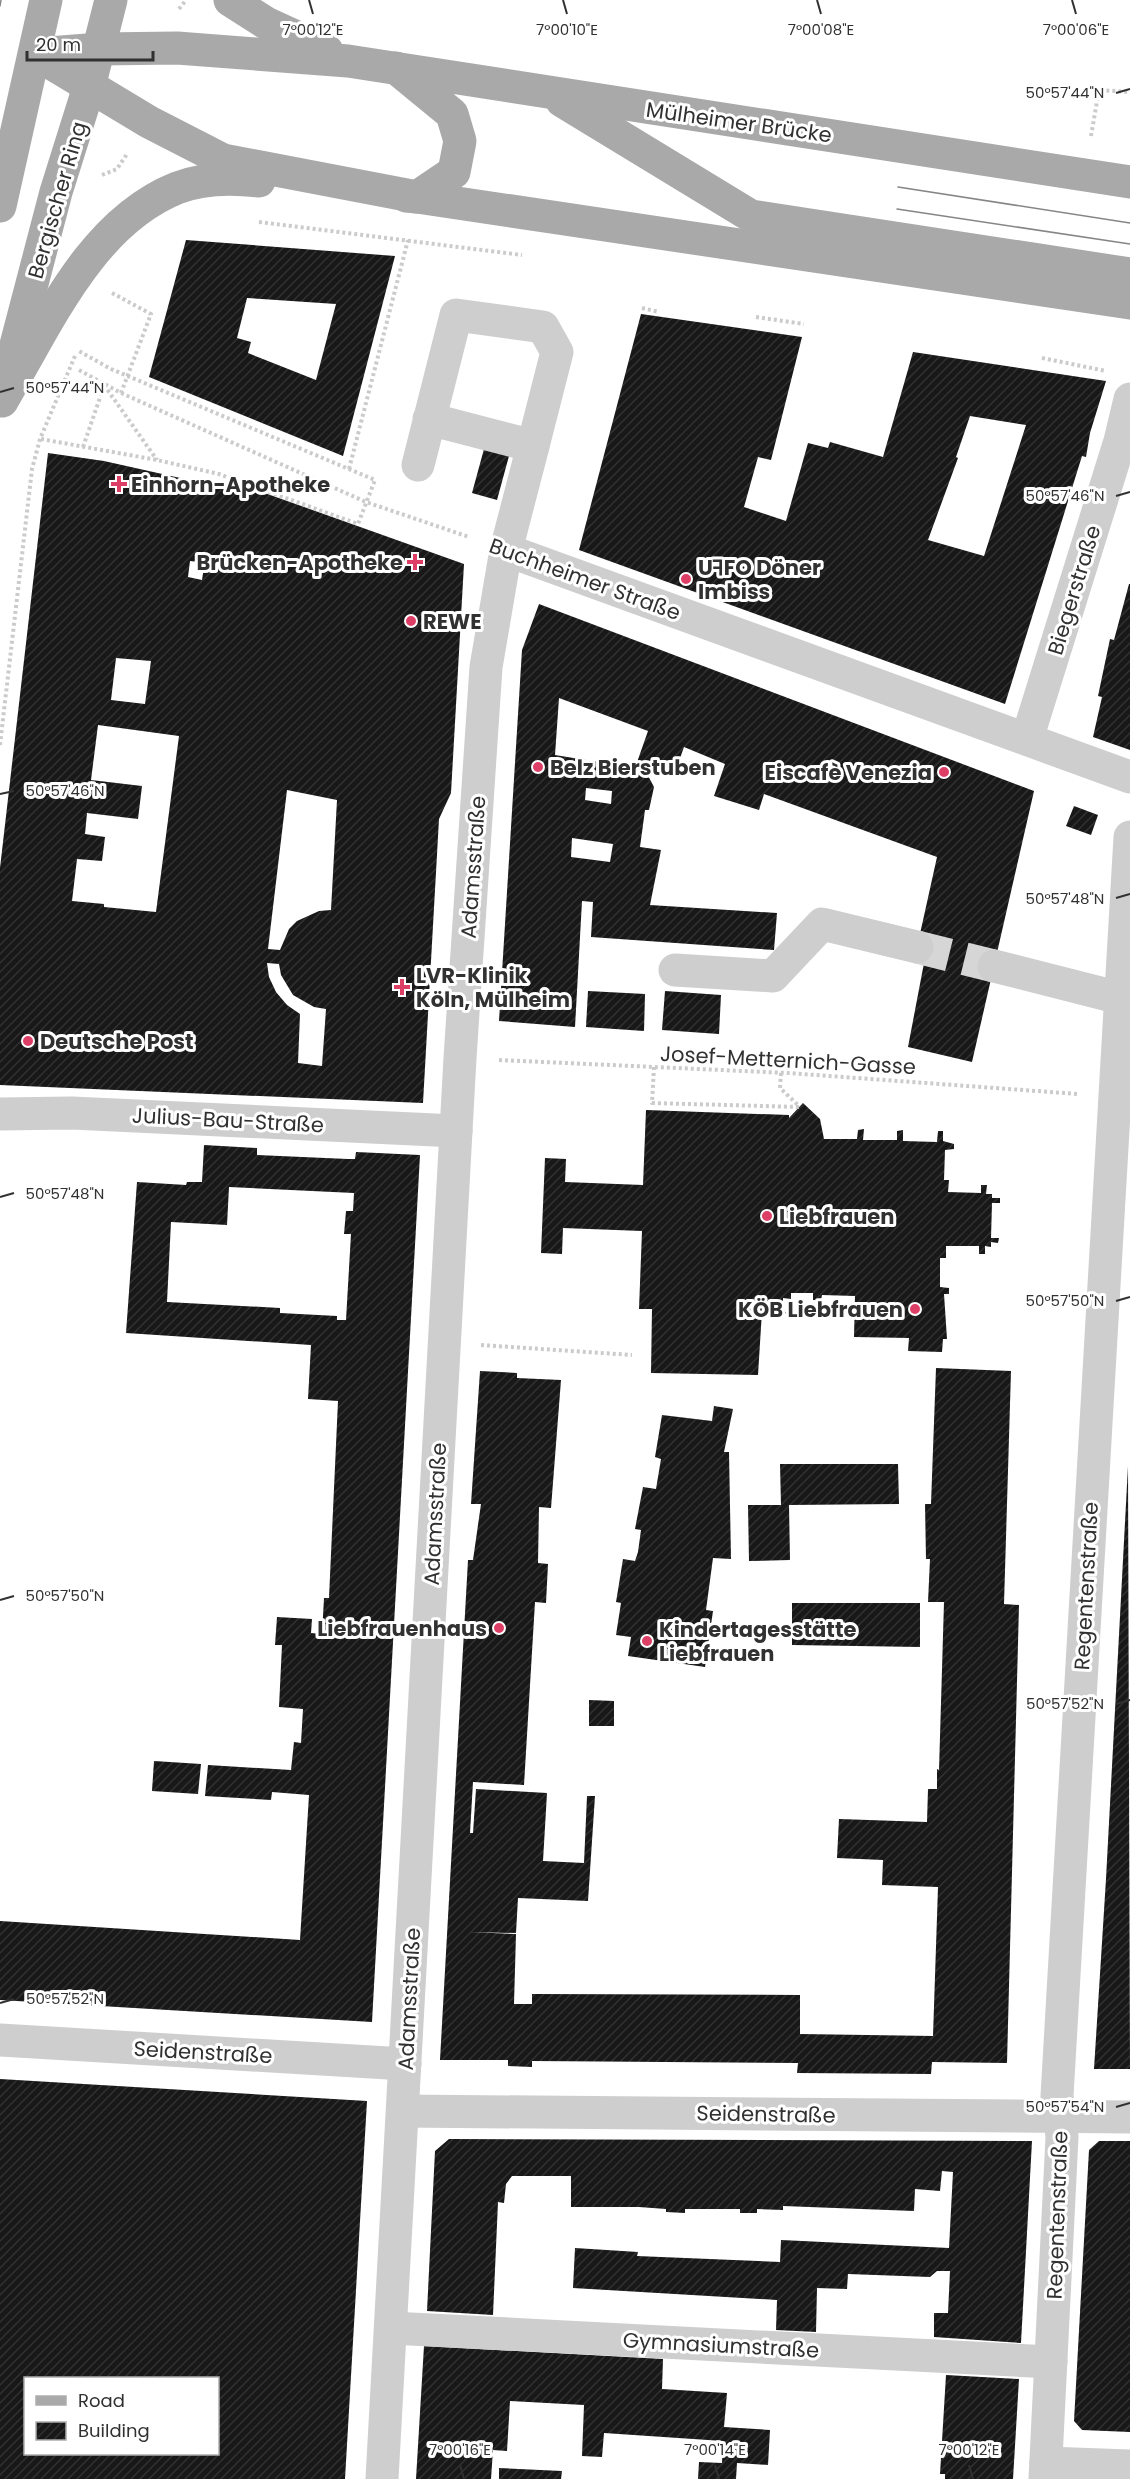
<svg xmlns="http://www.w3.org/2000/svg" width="1130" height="2479" font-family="Poppins,sans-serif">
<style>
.building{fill:url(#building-hatch);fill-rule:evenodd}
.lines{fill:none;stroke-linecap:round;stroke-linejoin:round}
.minor-tunnel{stroke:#d6d6d6;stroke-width:33;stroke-dasharray:33 16;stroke-linecap:butt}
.path{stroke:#cbcbcb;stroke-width:4;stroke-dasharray:3 3;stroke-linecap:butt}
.minor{stroke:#cecece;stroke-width:33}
.major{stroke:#a9a9a9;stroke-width:33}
.tram{stroke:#868686;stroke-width:1.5}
.ticks{fill:none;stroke:#313131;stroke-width:2}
.poi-dot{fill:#dc3e65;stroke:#fff;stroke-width:2}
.labels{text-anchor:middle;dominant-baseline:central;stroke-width:6;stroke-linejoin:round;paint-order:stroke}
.street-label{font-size:21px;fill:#313131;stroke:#fff}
.poi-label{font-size:21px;font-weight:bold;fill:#313131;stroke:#fff;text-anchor:start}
.ticks-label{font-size:15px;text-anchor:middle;fill:#313131;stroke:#fff;stroke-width:6;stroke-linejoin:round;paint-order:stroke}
</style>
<defs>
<pattern id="building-hatch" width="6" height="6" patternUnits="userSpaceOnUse" patternTransform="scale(1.5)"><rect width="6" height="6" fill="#181818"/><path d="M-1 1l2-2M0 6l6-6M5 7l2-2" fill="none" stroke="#313131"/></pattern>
</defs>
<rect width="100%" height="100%" fill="#fff"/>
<g class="building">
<path d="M186 240 395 256 343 456 149 377ZM247 298 336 304 316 380 248 353 251 342 237 338Z"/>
<path d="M641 314 802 337 771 460 758 457 744 507 786 521 808 443 828 448 830 442 883 457 913 352 1106 381 1090 433 1086 457 1082 456 1005 704 579 550ZM970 416 1026 425 984 556 928 540 958 458 956 457Z"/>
<path d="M484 449 509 456 497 500 472 493Z"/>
<path d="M48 453 104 461 216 486 234 482 464 564 451 793 439 819 423 1103 0 1085V868ZM190 561 199 562 198 566 204 567 202 580 188 577ZM116 658 151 661 145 704 111 700ZM98 725 179 736 156 912 104 907V904L72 901 77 859 102 861 105 837 85 834 87 813 138 819 142 786 91 780ZM287 790 337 800 331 910 319 911 297 921 289 929 280 950 268 949ZM267 963 279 964 281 975 293 995 314 1007 326 1009 322 1066 298 1063 300 1014 287 1005 276 992 269 977Z"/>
<path d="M1129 584H1130V750L1093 737 1102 697 1098 696 1110 639 1114 640Z"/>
<path d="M539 604 1034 791 972 1062 908 1047 924 963 914 961 937 857 764 794 759 810 714 796 725 764 684 747 674 775 645 770 654 787 649 810H645L640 847 661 850 650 905 777 913 774 950 591 937 593 902 582 901 575 1027 499 1021 522 650ZM559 698 648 731 635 768 555 755ZM586 788 612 791 611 804 585 800ZM572 838 613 844 610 862 571 857Z"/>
<path d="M1074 806 1098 815 1091 835 1066 826Z"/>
<path d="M588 991 645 994 644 1031 586 1027Z"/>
<path d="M665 991 721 995 719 1034 662 1030Z"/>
<path d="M803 1103 820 1119 824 1139H857L858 1130 864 1129 863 1140H897V1131L903 1130V1141L937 1142 938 1131H943V1141L954 1144V1149L945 1150 944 1180H949L948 1192 981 1193V1185H987L986 1194H992V1198H1000V1203H992L991 1238H999L998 1243 991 1242V1247L985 1246V1254H979V1246H946V1258H940V1287L949 1288V1294H944L947 1339H943L942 1352 908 1351 909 1338 854 1337 855 1296 822 1295 821 1300H813V1293H791V1299L783 1298V1308L786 1313 780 1317 775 1311H762L758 1375 651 1373 652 1309H639L642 1231 563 1228 562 1254 541 1253 545 1158 566 1159 565 1182 643 1185 646 1110 789 1115V1118Z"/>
<path d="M204 1145 257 1148V1155L348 1159H355L356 1152 420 1155 372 2022 0 2000V1921L300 1940 309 1795 272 1792 271 1800 205 1796 208 1765 291 1770 294 1742 301 1743 303 1709 279 1707 282 1645H275L277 1617 312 1619 311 1633 322 1634 324 1598H329L338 1401 308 1399 311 1345 126 1333 137 1182 186 1185 187 1182H202ZM229 1187 354 1193 353 1211H346L344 1234H351L346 1320H337V1316L280 1313V1308L167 1302 171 1222 227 1225Z"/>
<path d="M936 1368 1011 1371 1004 1604 1019 1605 1007 2063 932 2062 931 2074 797 2073 798 2063 532 2061V2067L508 2066V2060H440L468 1560H473L481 1504H471L480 1371 517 1373V1378L561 1380 551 1508 539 1507 538 1563 548 1564 546 1603 535 1602 524 1785 473 1782 470 1833H473L476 1789 547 1793 543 1861 584 1863 587 1796H595L588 1901 518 1898 516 1933 468 1932 516 1934 514 2004H532V1994L800 1995V2034L933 2036 938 1887 882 1885 883 1860 837 1858 839 1819 927 1822 928 1789H937V1769L939 1770 944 1602H928L930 1559H926L925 1504H931Z"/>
<path d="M714 1406 733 1409 724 1452H729L731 1559 713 1558 706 1610 713 1611 705 1667 628 1656 631 1637 616 1635 621 1603 616 1602 618 1590 623 1559 635 1561 638 1552 641 1530 635 1529 643 1487 656 1489 661 1459 655 1457 662 1415 712 1421Z"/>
<path d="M780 1464H898L899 1504 789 1505 790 1560 749 1561 748 1505H781Z"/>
<path d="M1128 1466 1130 2069H1094L1106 1879Z"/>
<path d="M792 1603H920V1647L792 1645Z"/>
<path d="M589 1700 614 1701V1726H589Z"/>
<path d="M154 1761 201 1764 198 1794 152 1791Z"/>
<path d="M0 2079 367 2101 345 2479H0ZM26 2378H218V2454H26Z"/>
<path d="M449 2139 1032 2141 1021 2343 934 2337V2313H948L950 2271H937L930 2277 848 2274 847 2289 817 2288 816 2332 776 2330 777 2300 573 2288 575 2248 638 2252 637 2256 780 2262 781 2240 949 2248 953 2172 942 2171 940 2191 915 2189 914 2211 783 2206V2210L757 2209V2213H740V2209H685V2213L666 2212V2209L639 2207H571V2176H512L506 2184 504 2203 498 2202 493 2315 427 2311 435 2151Z"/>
<path d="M1099 2141H1130V2432L1082 2430 1074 2421 1089 2150Z"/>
<path d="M424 2346 663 2359 662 2389 727 2393 724 2427 770 2430 768 2465 737 2463 736 2479H698L699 2462 722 2463 723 2441 604 2433 602 2457 582 2456 584 2405 510 2401 507 2451 493 2450 491 2479H416Z"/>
<path d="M946 2375 1019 2379 1013 2479H945V2474H940Z"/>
<path d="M499 2468 562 2471 561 2479H499Z"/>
</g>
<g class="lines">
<path class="minor-tunnel" d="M917 947 994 966"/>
<g class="path">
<path d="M179 9 186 0"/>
<path d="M1091 136 1099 90 1130 92"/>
<path d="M102 175 117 169 127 154"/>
<path d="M259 222 522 255"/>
<path d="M112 293 151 314 121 393"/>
<path d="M642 308 659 312"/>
<path d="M756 317 804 324"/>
<path d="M1042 358 1106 371"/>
<path d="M79 370 121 393 366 502 469 537"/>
<path d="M104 385 157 460"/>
<path d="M41 439 157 460 219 474 358 524 375 480 111 369 77 350"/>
<path d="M83 447 104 386"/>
<path d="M349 469 408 240"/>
<path d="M0 745 32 469 40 439 75 356"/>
<path d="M499 1060 788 1073 1078 1094"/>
<path d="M654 1067 652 1103 800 1107"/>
<path d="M781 1073 780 1088 799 1106"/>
<path d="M481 1345 632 1355"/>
</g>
<g class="minor">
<path d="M418 465 456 315 543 327 557 352 533 446 429 419"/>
<path d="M506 550 1130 777"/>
<path d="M1027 739 1120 441 1130 399"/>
<path d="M994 966 1120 998"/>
<path d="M675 970 773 976 822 924 917 947"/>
<path d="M0 1114 72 1113 456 1131"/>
<path d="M0 2040 405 2064"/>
<path d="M403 2111 1130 2117"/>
<path d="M391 2328 1051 2362"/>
<path d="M1046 2463 1130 2466"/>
<path d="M382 2479 460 1058 486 667 506 550 533 446"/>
<path d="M1045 2479 1062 2137 1057 2096 1130 837"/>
</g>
<g class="major">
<path d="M230 0 266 23 327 51"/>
<path d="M36 54 149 122 223 160 417 197 1130 303"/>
<path d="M36 54 100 49 177 48 348 61 1130 182"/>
<path d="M396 68 452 114 460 141 454 172 417 197 406 196"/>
<path d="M562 101 751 216 1130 274"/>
<path d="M0 206 46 0"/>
<path d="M11 364 56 192 89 87 111 0"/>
<path d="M2 401C47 325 90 223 177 188 202 178 233 178 259 181"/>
</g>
<g class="tram">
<path d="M0 6 1 0"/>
<path d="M898 187 1130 223"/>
<path d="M897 209 1130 244"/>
</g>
</g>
<path class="ticks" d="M309 0 313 14M563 0 567 14M817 0 821 14M1072 0 1076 14M1116 93 1130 89M0 392 14 388M1116 496 1130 492M0 794 14 791M1116 898 1130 894M0 1197 14 1193M1116 1301 1130 1297M0 1600 14 1596M1116 1704 1130 1700M0 2003 14 1999M1116 2107 1130 2103M460 2465 464 2479M715 2465 719 2479M969 2465 973 2479"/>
<g class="poi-dot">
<path d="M116 475h6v6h6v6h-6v6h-6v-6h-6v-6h6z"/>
<path d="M412 553h6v6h6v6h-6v6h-6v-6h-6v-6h6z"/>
<circle cx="686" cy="579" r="6"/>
<circle cx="411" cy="621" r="6"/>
<circle cx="538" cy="767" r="6"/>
<circle cx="944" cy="772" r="6"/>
<path d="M399 978h6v6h6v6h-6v6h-6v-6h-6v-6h6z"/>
<circle cx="28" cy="1041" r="6"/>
<circle cx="767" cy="1216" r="6"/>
<circle cx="915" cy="1309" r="6"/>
<circle cx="499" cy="1628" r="6"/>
<circle cx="647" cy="1641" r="6"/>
</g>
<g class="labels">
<g class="street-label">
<text transform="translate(739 122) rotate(8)">Mülheimer Brücke</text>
<text transform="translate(57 200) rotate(-74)">Bergischer Ring</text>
<text transform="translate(585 579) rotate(20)">Buchheimer Straße</text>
<text transform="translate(1074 590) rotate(-73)">Biegerstraße</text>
<text transform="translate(473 867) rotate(-86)">Adamsstraße</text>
<text transform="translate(788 1060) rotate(3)">Josef-Metternich-Gasse</text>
<text transform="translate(228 1120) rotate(3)">Julius-Bau-Straße</text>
<text transform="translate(435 1514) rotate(-87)">Adamsstraße</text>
<text transform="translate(1086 1586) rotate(-87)">Regentenstraße</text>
<text transform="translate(409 1999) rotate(-87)">Adamsstraße</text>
<text transform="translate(203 2052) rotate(3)">Seidenstraße</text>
<text transform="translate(766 2114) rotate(1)">Seidenstraße</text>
<text transform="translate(1057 2215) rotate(-88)">Regentenstraße</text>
<text transform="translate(721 2345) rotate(3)">Gymnasiumstraße</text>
</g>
<g class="poi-label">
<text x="131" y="484">Einhorn-Apotheke</text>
<text x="403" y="562" text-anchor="end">Brücken-Apotheke</text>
<text x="698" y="567">UꟻFO Döner<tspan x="698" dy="24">Imbiss</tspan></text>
<text x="423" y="621">REWE</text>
<text x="550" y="767">Belz Bierstuben</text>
<text x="932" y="772" text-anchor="end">Eiscafè Venezia</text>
<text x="416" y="975">LVR-Klinik<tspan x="416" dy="24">Köln, Mülheim</tspan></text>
<text x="40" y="1041">Deutsche Post</text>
<text x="779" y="1216">Liebfrauen</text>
<text x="903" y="1309" text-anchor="end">KÖB Liebfrauen</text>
<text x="487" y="1628" text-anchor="end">Liebfrauenhaus</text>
<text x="659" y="1629">Kindertagesstätte<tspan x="659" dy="24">Liebfrauen</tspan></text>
</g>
</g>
<g class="ticks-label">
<text x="313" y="35">7°00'12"E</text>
<text x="567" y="35">7°00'10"E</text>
<text x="821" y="35">7°00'08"E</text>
<text x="1076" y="35">7°00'06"E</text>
<text x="1065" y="98">50°57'44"N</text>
<text x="65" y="393">50°57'44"N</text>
<text x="1065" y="501">50°57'46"N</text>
<text x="65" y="796">50°57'46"N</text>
<text x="1065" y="904">50°57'48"N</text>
<text x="65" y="1199">50°57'48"N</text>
<text x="1065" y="1306">50°57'50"N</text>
<text x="65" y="1601">50°57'50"N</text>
<text x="1065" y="1709">50°57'52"N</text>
<text x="65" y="2004">50°57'52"N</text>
<text x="1065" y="2112">50°57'54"N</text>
<text x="460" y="2455">7°00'16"E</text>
<text x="715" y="2455">7°00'14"E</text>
<text x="969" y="2455">7°00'12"E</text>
</g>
<rect x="24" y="2377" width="195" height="78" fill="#ffffff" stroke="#adadad" stroke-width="1.5"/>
<rect x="36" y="2396" width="30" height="9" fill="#a9a9a9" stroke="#adadad" stroke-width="1.5"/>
<text x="78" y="2407" font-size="18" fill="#313131">Road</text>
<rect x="36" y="2422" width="30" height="18" fill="url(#building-hatch)" stroke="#adadad" stroke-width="1.5"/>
<text x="78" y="2437" font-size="18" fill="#313131">Building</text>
<path d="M27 51v9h126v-9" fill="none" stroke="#313131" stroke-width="3"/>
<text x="36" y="51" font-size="18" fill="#313131" stroke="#ffffff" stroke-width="4.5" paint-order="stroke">20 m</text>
</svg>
